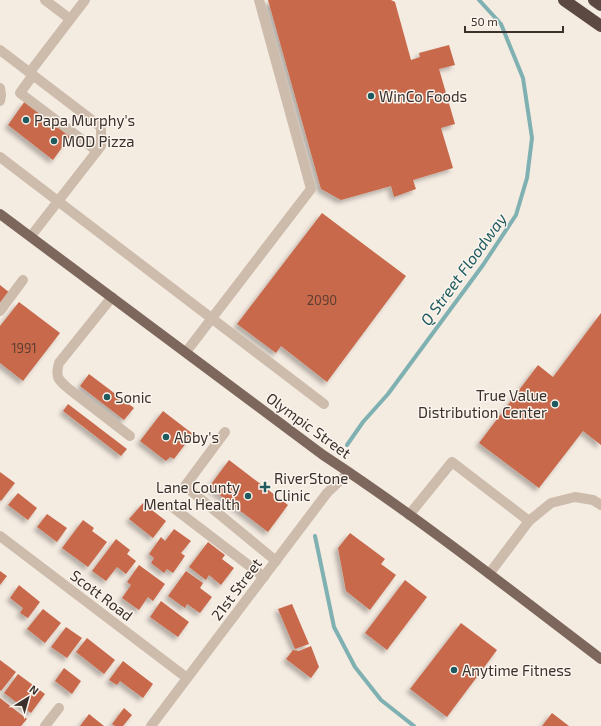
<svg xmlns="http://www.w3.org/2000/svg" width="601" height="726" font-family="'Exo 2',sans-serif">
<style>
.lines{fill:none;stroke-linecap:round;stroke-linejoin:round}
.stream{stroke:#7fb0b2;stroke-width:4}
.building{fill:#c8694b;filter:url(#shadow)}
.minor{stroke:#cdbbac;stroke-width:10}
.major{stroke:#7d675c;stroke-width:10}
.highway{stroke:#5c4a42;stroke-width:12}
.poi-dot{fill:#1f5a5e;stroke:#fbf5ee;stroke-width:1.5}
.labels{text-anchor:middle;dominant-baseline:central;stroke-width:3;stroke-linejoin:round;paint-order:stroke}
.number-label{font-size:13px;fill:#5e3e33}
.poi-label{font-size:15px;fill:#3b302b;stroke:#fbf5ee;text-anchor:start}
.street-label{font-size:15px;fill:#3b302b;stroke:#fbf5ee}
.water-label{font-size:16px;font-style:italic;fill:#1f5a5e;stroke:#fbf5ee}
</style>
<defs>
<filter id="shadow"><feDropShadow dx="-3.5" dy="3.5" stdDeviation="2" flood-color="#0004"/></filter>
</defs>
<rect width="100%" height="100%" fill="#f4ebe1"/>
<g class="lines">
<g class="stream">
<path d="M347 445 363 422 388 394 483 265 516 215 527 178 532 138 523 78 501 24 479 0"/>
<path d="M315 536 334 627 355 667 381 700 414 726"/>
</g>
</g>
<g class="building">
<path d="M268 0H391L395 2 411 60 420 57 419 53 449 45 455 65 439 69 455 124 441 128 453 168 413 180 416 189 394 197 391 186 341 200 321 189Z"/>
<path d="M25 101 71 135 53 160 8 125Z"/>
<path d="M322 213 406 276 327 382 281 346 276 353 237 324Z"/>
<path d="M0 285 10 293 0 306Z"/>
<path d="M19 302 60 333 23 381 0 363V326Z"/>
<path d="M601 313V445L583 431 539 488 479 443 538 365 553 377Z"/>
<path d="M89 374 134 408 124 420 80 386Z"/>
<path d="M68 404 127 449 121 456 63 411Z"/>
<path d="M163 411 193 434 174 459 170 457 166 461 140 441Z"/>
<path d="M229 460 288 505 268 532 209 487Z"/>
<path d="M0 472 15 483 1 501 0 500Z"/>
<path d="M18 493 37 508 28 520 8 505Z"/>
<path d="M143 503 166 521 153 538 129 519Z"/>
<path d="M47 514 67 528 57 542 37 527Z"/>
<path d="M83 520 94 528 92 531 107 542 88 567 62 548Z"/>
<path d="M174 529 191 541 181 553 185 556 173 573 167 569 164 573 151 563 154 558 149 554 161 537 165 541Z"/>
<path d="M350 533 385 559 381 564 396 575 370 610 346 591 338 548Z"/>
<path d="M116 539 130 550 127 554 136 561 126 574 117 567 106 581 92 571Z"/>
<path d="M208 542 225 555 222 559 234 568 221 585 209 575 206 580 189 567Z"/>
<path d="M139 565 165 584 153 601 148 597 139 610 122 598 131 585 127 582Z"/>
<path d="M0 571 7 576 0 585Z"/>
<path d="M186 571 203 583 200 588 212 597 200 613 187 604 185 608 168 596Z"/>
<path d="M405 580 427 597 387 650 365 633Z"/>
<path d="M19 585 40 602 28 618 20 613 23 608 10 598Z"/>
<path d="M161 601 189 622 178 637 150 617Z"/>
<path d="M292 604 309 644 295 649 278 609Z"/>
<path d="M43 609 61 623 45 643 27 629Z"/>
<path d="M461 623 497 650 447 717 410 689Z"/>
<path d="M66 627 82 638 67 658 51 647Z"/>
<path d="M87 638 115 660 104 674 76 652Z"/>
<path d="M311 646 319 667 311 678 286 659 293 650 299 651Z"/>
<path d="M0 660 16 672 1 691 0 690Z"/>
<path d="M123 661 153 684 143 698 120 681 117 685 109 680Z"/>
<path d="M64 668 81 681 72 694 55 681Z"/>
<path d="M18 674 45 694 31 713 4 693Z"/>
<path d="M0 698 27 719 21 726H0Z"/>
<path d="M124 708 132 715 123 726H115L112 724Z"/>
<path d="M552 713 569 726H542Z"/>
<path d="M89 714 104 726H80Z"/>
</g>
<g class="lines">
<g class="minor">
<path d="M45 0 70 19"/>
<path d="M0 50 101 127V146L31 236"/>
<path d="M30 72 85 0"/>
<path d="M33 75 20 93 97 151"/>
<path d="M0 88 1 95 0 101"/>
<path d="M0 157 324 404"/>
<path d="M112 297 59 363C55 377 58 380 69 389L130 436"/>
<path d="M0 311 23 280"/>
<path d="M186 352 311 189 259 0"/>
<path d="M225 432 185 486 276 561"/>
<path d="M171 506 264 577"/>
<path d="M409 515 452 462 529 521 489 574"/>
<path d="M529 521 551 503 575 497 593 500 601 505"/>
<path d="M0 536 187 678"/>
<path d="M45 726 59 708"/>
<path d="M151 726 327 493 349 472"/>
</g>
<path class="major" d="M0 214 323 455C419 518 509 589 601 659"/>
<g class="highway">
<path d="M564 0 601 26"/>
<path d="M594 0 601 5"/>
</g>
</g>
<g class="poi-dot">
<circle cx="371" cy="96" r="4"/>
<circle cx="26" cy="120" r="4"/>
<circle cx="54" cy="141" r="4"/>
<circle cx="107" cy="397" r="4"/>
<circle cx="555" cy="404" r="4"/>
<circle cx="166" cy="437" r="4"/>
<path d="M263 481h4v4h4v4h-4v4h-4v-4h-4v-4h4z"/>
<circle cx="248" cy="496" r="4"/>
<circle cx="454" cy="670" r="4"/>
</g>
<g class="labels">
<g class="number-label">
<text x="322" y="300">2090</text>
<text x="24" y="348">1991</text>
</g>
<g class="poi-label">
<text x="379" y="96">WinCo Foods</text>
<text x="34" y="120">Papa Murphy's</text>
<text x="62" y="141">MOD Pizza</text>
<text x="547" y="395" text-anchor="end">True Value<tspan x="547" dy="17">Distribution Center</tspan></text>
<text x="115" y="397">Sonic</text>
<text x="174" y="437">Abby's</text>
<text x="274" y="478">RiverStone<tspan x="274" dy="17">Clinic</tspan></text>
<text x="240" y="487" text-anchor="end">Lane County<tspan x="240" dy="17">Mental Health</tspan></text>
<text x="462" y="670">Anytime Fitness</text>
</g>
<g class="street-label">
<text transform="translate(309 425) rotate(36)">Olympic Street</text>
<text transform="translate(236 589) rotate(-53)">21st Street</text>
<text transform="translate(102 595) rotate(37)">Scott Road</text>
</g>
<g class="water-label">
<text transform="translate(463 269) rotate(-54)">Q Street Floodway</text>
</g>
</g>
<g transform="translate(28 698) rotate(37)" stroke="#fbf5ee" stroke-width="3" paint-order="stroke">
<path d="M0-3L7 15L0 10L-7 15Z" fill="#3b302b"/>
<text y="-6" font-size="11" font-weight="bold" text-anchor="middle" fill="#3b302b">N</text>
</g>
<path d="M465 26v6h98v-6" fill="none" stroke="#3b302b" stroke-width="2"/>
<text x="471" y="26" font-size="12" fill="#3b302b" stroke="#fbf5ee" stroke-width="3" paint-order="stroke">50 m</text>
</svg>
